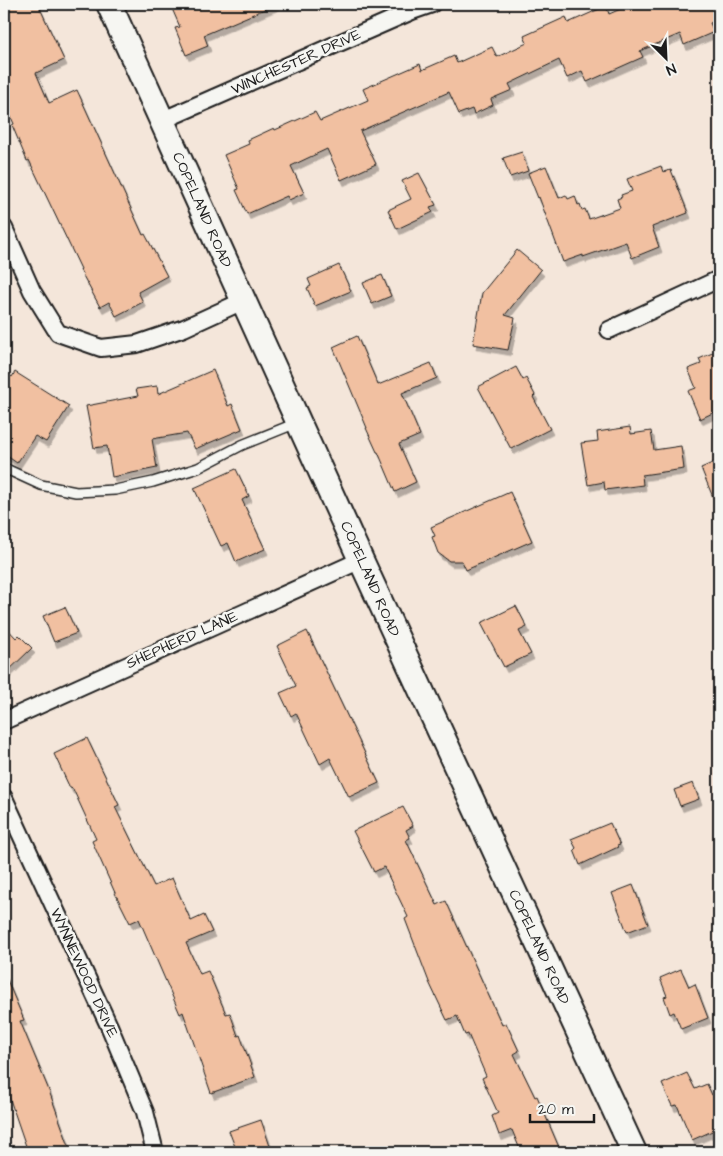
<svg xmlns="http://www.w3.org/2000/svg" width="723" height="1156" font-family="'Architects Daughter',sans-serif">
<style>
.building{fill:#f1c0a1;stroke:#1c1c1c;filter:url(#shadow)}
.lines{fill:none;stroke-linecap:round;stroke-linejoin:round}
.lane-casing{stroke:#1c1c1c;stroke-width:12}
.street-casing{stroke:#1c1c1c;stroke-width:20}
.secondary-casing{stroke:#1c1c1c;stroke-width:28}
.lane{stroke:#f6f6f2;stroke-width:9}
.street{stroke:#f6f6f2;stroke-width:16}
.secondary{stroke:#f6f6f2;stroke-width:24}
.labels{text-anchor:middle;dominant-baseline:central;stroke-width:5;stroke-linejoin:round;paint-order:stroke}
.street-label{font-size:15px;fill:#1c1c1c;stroke:#f6f6f2}
</style>
<defs>
<filter id="shadow"><feDropShadow dx="3" dy="5.5" stdDeviation="0" flood-color="#0004"/></filter>
</defs>
<rect width="100%" height="100%" fill="#f4e6da"/>
<filter id="ink" filterUnits="userSpaceOnUse"><feTurbulence type="fractalNoise" baseFrequency=".02" numOctaves="2"/><feDisplacementMap in="SourceGraphic" scale="10" xChannelSelector="R" yChannelSelector="G"/><feConvolveMatrix kernelMatrix="1 2 1 2 8 2 1 2 1" color-interpolation-filters="sRGB"/></filter>
<g filter="url(#ink)">
<g class="building">
<path d="M4 4H38L64 60 36 73 49 103 77 90 143 235 145 234 167 276 138 292 143 302 116 316 109 302 100 307 80 270 81 269 29 160 27 161 12 125 14 124 4 101Z"/>
<path d="M170 4H277L204 35 208 46 186 55 175 28 180 27Z"/>
<path d="M632 4H719V19L710 23 714 32 684 45 680 34 640 51 643 57 587 82 582 71 567 78 559 60 509 84 512 90 491 99 493 105 474 114 472 109 459 114 449 92 360 131 376 164 341 180 327 149 291 166 304 193 289 200 287 196 247 214 236 190 239 189 224 155 249 144 248 140 274 128 275 130 315 112 320 121 368 100 363 89 420 64 422 70 454 56 457 63 492 47 497 57 527 43 524 36 566 17 568 23 606 6 609 14Z"/>
<path d="M522 152 528 171 510 177 503 158Z"/>
<path d="M546 166 559 198 566 195 568 199 575 196 578 205 580 204 582 210 585 209 589 219 620 208 617 199 622 197 621 195 632 191 627 179 661 166 663 172 671 170 688 213 652 227 659 247 632 258 626 242 583 257V255L563 262 539 197 538 198 528 173Z"/>
<path d="M419 173 436 205 430 207 433 212 397 229 388 210 411 199 402 181Z"/>
<path d="M517 250 541 270 505 315 515 318 508 350 473 344 482 293Z"/>
<path d="M339 265 351 291 315 306 307 288 311 286 308 279Z"/>
<path d="M382 275 391 296 372 304 363 283Z"/>
<path d="M357 336 378 385 431 363 437 378 402 393 420 435 399 444 416 482 395 492 378 452H377L366 428H367L333 347Z"/>
<path d="M719 350V410L700 419 688 391 696 388 688 369 701 364 699 359Z"/>
<path d="M516 367 523 380 526 378 535 395 533 397 550 429 511 449 478 387Z"/>
<path d="M213 370 228 406 232 404 242 429 195 449 187 433 152 439 157 468 112 477 107 446 94 448 86 406 138 396 136 389 157 386 158 394Z"/>
<path d="M4 371 12 377 15 372 69 406 46 442 35 436 17 463 4 454Z"/>
<path d="M630 427 631 434 651 431 654 450 681 446 684 469 642 475 643 485 605 490 604 482 588 485 581 443 598 441 597 432Z"/>
<path d="M719 460V512L701 468Z"/>
<path d="M236 469 249 496 242 500 265 549 236 562 228 543 221 546 194 488Z"/>
<path d="M510 492 532 541 466 570 462 561H449L438 553 432 537 435 536 431 527Z"/>
<path d="M516 606 527 627 519 631 531 654 504 667 481 623Z"/>
<path d="M65 607 77 633 54 642 43 616Z"/>
<path d="M4 625 16 638 19 635 32 648 4 675Z"/>
<path d="M307 631 379 783 349 797 330 758 320 764 296 713 291 716 280 693 296 686 277 646Z"/>
<path d="M87 738 119 805 115 807 154 886 172 878 191 921 204 915 212 932 186 943 200 974 208 971 226 1014 230 1013 238 1036 240 1035 255 1077 211 1093 183 1012 180 1014 139 919 130 923 116 895 92 841 96 839 73 789 70 788 54 754Z"/>
<path d="M693 783 699 799 680 806 674 790Z"/>
<path d="M403 807 413 826 406 830 410 838 406 840 437 905 446 901 502 1025 506 1023 519 1051 514 1054 535 1097 537 1096 561 1152H521L512 1130 499 1135 492 1116 498 1113 482 1078 486 1076 468 1034 465 1035 457 1016 447 1020 429 982 405 919 408 917 384 867 374 872 353 831Z"/>
<path d="M610 823 620 845 617 846 618 847 580 865 574 850 576 848 571 839Z"/>
<path d="M633 885 648 924 627 932 612 893Z"/>
<path d="M681 969 689 987 695 984 708 1018 681 1029 674 1012 670 1014 664 997 667 996 660 978Z"/>
<path d="M4 973 24 1020 20 1021 48 1088 71 1152H28L4 1082Z"/>
<path d="M687 1073 695 1089 707 1084 712 1095 719 1092V1128L692 1140 677 1105 672 1106 662 1084Z"/>
<path d="M261 1120 272 1152H237L229 1131Z"/>
</g>
<g class="lines">
<g class="lane-casing">
<path id="lane" d="M4 468 41 485 76 492 115 490 153 482 198 468 242 445 299 422"/>
</g>
<g class="street-casing">
<g id="street">
<path d="M161 121 412 11 432 4"/>
<path d="M4 228 32 291 58 333 101 348 137 344 184 328 243 301"/>
<path d="M609 330 719 279"/>
<path d="M4 721 361 560"/>
<path d="M4 798 110 1028 145 1112 155 1152"/>
</g>
</g>
<g class="secondary-casing">
<path id="secondary" d="M109 4 361 560 634 1152"/>
</g>
<use href="#lane" class="lane"/>
<use href="#street" class="street"/>
<use href="#secondary" class="secondary"/>
</g>
</g>
<g class="labels">
<g class="street-label">
<text transform="translate(296 62) rotate(-24)">WINCHESTER DRIVE</text>
<text transform="translate(202 210) rotate(66)">COPELAND ROAD</text>
<text transform="translate(370 579) rotate(66)">COPELAND ROAD</text>
<text transform="translate(182 640) rotate(-24)">SHEPHERD LANE</text>
<text transform="translate(539 947) rotate(65)">COPELAND ROAD</text>
<text transform="translate(84 973) rotate(65)">WYNNEWOOD DRIVE</text>
</g>
</g>
<rect width="723" height="1156" fill="none" stroke="#f6f6f2" stroke-width="20"/>
<rect x="10" y="10" width="703" height="1136" fill="none" stroke="#1c1c1c" stroke-width="2" filter="url(#ink)"/>
<g transform="translate(666 58) rotate(156)" stroke="#f6f6f2" stroke-width="4" paint-order="stroke">
<path d="M0-4L9 19L0 12L-9 19Z" fill="#1c1c1c"/>
<text y="-8" font-size="14" font-weight="bold" text-anchor="middle" fill="#1c1c1c">N</text>
</g>
<path d="M530 1114v8h64v-8" fill="none" stroke="#1c1c1c" stroke-width="2.5"/>
<text x="538" y="1114" font-size="15" fill="#1c1c1c" stroke="#f6f6f2" stroke-width="4" paint-order="stroke">20 m</text>
</svg>
